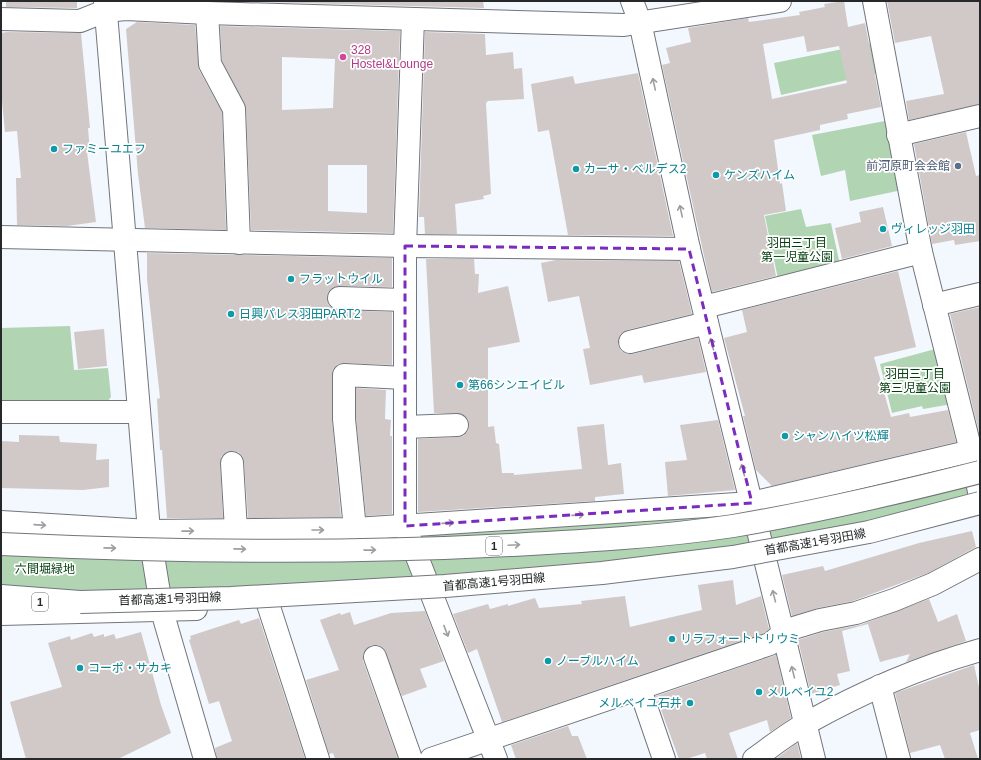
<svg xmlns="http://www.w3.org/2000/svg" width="981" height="760" font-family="Arial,'Noto Sans JP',sans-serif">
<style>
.green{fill:#b1d5b2}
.building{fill:#d1c9c7;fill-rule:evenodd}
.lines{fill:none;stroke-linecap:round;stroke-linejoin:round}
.minor-casing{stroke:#72757b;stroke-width:24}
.highway-casing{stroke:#72757b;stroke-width:24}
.minor{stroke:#fff;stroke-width:22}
.highway{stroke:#fff;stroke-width:22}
.highway-bridge-casing{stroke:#72757b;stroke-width:24;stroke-linecap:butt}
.highway-bridge{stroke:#fff;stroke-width:22}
.oneway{stroke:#9d9e9f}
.marked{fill:none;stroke:#7b2cbf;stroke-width:3;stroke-dasharray:8 5;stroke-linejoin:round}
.hotel-dot{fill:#d1479c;stroke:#fff;stroke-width:1.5}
.culture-dot{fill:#0f9aa8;stroke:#fff;stroke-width:1.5}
.service-dot{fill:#5c6f8a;stroke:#fff;stroke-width:1.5}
.labels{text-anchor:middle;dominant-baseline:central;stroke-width:3.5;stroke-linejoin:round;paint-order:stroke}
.shield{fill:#fff;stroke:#67686a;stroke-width:1}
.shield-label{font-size:11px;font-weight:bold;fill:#26282a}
.hotel-label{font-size:12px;fill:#b23c85;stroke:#fff;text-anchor:start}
.culture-label{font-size:12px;fill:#0d838f;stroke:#fff;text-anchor:start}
.service-label{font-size:12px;fill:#4e5e75;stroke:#fff;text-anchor:end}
.park-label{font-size:12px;fill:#033d0e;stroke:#fff}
.street-label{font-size:12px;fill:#26282a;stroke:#fff}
</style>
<rect width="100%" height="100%" fill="#f3f7fe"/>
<g class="green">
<path d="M872 43 878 73 781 95 774 63Z"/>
<path d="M890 120 902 190 850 201 845 170 821 176 812 135Z"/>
<path d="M801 209 806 227 831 223 840 265 778 279 765 216Z"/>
<path d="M70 326 74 370 108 368 111 397 106 403 1 404V328Z"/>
<path d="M939 348 952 404 923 409 922 406 892 413 880 364Z"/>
<path d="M971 451 980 513 766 562 1 614V522L149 531 752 503Z"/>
</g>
<g class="building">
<path d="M6 1H77V8L6 7Z"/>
<path d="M225 1H483L484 8Z"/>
<path d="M844 1 848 27 865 23 881 107 847 114 848 119 820 125V130L774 140 780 184 782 183 786 211 764 215 776 276 712 292 662 65 670 63 666 48 691 42 688 28 748 18 749 22 800 15 799 12 825 7 824 4ZM804 36 807 52 839 46 847 83 772 99 763 44Z"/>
<path d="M887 1H980V104L909 120 906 101 944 94 931 36 895 43Z"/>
<path d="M137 22 195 25 199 70 222 112 226 230 145 228 138 174 126 29Z"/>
<path d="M220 26 400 31 393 233 251 230 246 109 222 61ZM282 57 335 59 333 108 282 110ZM328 165H367V213L328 211Z"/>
<path d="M7 32 81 33 90 128H88L90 152H87L96 222 67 226 17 225 16 178H21L17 131 5 132 2 101H1V33Z"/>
<path d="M425 32 485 34 486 55 513 52 514 69 522 68 524 99 488 101 486 103 491 194 483 196 484 199 455 204 457 234H425L424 217H419Z"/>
<path d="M638 73 673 236 568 235 549 130 538 132 531 84 573 76 575 84Z"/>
<path d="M966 132 976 176 980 175V241L955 245 954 240 932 244 914 144Z"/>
<path d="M883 207 892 246 842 259 835 228 861 222 859 212Z"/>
<path d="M147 253 392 258V287L339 286 333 287 328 292 327 297 328 304 333 309 338 310 392 312V365L344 363 338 364 333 369 332 375V420L341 517 248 518 244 462 242 456 238 452 232 451 225 453 221 457 220 463 223 518H167L162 450H160L157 399 160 398 147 279Z"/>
<path d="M426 259H474L475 274H479L478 293 508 286 520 342 488 348V427L494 426 496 443 499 444 502 473H514V475L582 469 577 427 604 424 608 465 621 463 624 494 595 497V501L418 512V439L458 437 463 436 468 431 469 425 468 419 462 414 434 413Z"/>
<path d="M556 260 679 261 692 314 627 330 621 333 618 339V345L621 351 627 354H633L698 338 706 372 644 383 642 375 590 385 583 349 590 348 579 296 548 302 541 263Z"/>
<path d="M898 271 916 347 874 357 891 417 909 413 910 417 948 410 956 442 772 486 756 470 743 416H745L724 338 747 332 742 310Z"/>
<path d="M980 307V436L950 314Z"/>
<path d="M104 329 107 366 78 369 74 332Z"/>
<path d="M356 388 386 390 385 419 391 420 390 436H392V514L366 516 356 418Z"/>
<path d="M718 420 735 490 668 496 665 462 687 460 680 425Z"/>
<path d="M19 435 59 436 60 442 97 444 96 460 109 459V487L83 490 1 488V441L19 442Z"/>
<path d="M972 531 976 547 928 573 853 601 818 608 792 616 782 575 823 566 825 571 919 543Z"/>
<path d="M733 580 736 605 761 596 769 629 764 633 502 722 477 649 468 653 453 614 488 604 490 609 508 604V606L535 598 539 608 582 604 581 601 625 596 630 627 702 610 698 585Z"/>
<path d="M929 599 938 622 957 614 966 641 906 662 910 654 880 662 868 624 842 631 850 671 837 674 840 685 811 694 798 640 823 632 860 625Z"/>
<path d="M425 611 444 661 420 669 427 687 402 696 383 648 378 645H371L366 649 363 655V661L398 759H335L333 753 329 754 306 680 339 670 320 620 340 613 341 615 350 612 354 625 391 613Z"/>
<path d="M259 618 305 759H217L215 748 232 741 219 701 209 704 189 640 191 639 190 636 239 620 241 624Z"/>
<path d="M141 632 161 705 171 733 118 759H26L10 702 62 687 48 643 70 636 71 640 92 633 94 637 104 634V637L114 634 116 639Z"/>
<path d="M776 655 791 718 770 732 767 720 729 733 738 759H707L705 753 686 759H679L656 696Z"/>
<path d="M974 665 980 692V730L970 733 978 759H945L940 745 910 753 895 693Z"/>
<path d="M568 726 572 736H578L587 759H516L511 745Z"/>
<path d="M797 743 801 759H776L781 755Z"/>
</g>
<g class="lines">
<g class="minor-casing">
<g id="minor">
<path d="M105 1 149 531 162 611 205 759"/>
<path d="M632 1 640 22 689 249 814 759"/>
<path d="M874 1 921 252 971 451 980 497"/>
<path d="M207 13 210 64 234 109 239 243"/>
<path d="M1 19 80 21 105 11 126 9 207 13 624 25 780 1"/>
<path d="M413 19 405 246V526L496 759"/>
<path d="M898 135 980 116"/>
<path d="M1 237 405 246 689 249"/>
<path d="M339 298 405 300"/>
<path d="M934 305 980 294"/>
<path d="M704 307 921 252"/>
<path d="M630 342 707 323"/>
<path d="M1 412H139"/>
<path d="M405 427 457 425"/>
<path d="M232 463 236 530"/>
<path d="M1 522 149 531 355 529 752 503 980 449"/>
<path d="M355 529 344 419V375L405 378"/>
<path d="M268 604 318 759"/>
<path d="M1 614 196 609"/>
<path d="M375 657 411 759"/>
<path d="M880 686 899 759"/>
<path d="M640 689 664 759"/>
<path d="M431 759 770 644 787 630 820 620 856 613 894 600 933 584 980 559"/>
<path d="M754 759C771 747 788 733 807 723 862 692 920 667 980 650"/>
</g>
</g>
<g class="highway-casing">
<path id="highway" d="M1 596 80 602"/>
</g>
<use href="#minor" class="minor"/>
<use href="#highway" class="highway"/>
<g class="highway-bridge-casing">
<g id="highway-bridge">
<path d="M1 544C171 552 342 554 511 545 585 541 660 537 733 526 816 512 898 493 980 472"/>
<path d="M80 602 231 598 445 586 602 573 733 557 869 532 980 503"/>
</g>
</g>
<use href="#highway-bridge" class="highway-bridge"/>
</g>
<defs><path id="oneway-shaft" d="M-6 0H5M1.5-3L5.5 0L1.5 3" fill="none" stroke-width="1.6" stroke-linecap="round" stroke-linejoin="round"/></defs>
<g class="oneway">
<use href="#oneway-shaft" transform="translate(654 84) rotate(-102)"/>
<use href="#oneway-shaft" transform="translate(681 211) rotate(-102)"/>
<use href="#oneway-shaft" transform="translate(712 344) rotate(-104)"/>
<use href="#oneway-shaft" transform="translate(743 470) rotate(-104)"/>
<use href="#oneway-shaft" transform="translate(578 515) rotate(-4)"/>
<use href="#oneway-shaft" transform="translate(448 523) rotate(-4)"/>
<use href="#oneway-shaft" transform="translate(40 525) rotate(4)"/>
<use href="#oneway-shaft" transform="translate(318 530)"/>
<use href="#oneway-shaft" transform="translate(188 531) rotate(-1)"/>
<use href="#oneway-shaft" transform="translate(514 545) rotate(-3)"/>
<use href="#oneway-shaft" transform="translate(110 548) rotate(1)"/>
<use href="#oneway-shaft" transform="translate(240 549) rotate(1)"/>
<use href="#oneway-shaft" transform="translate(370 550) rotate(-1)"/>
<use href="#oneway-shaft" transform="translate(774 596) rotate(-104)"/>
<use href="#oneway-shaft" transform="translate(446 631) rotate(69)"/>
<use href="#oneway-shaft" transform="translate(793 672) rotate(-104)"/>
</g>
<path class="marked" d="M405 246 689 249 752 503 405 526Z"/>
<circle class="hotel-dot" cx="343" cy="57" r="4"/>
<g class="culture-dot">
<circle cx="54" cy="149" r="4"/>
<circle cx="576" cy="169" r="4"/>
<circle cx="716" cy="175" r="4"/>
<circle cx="883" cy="229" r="4"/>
<circle cx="291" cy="279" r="4"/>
<circle cx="231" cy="314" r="4"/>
<circle cx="460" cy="385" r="4"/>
<circle cx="785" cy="436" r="4"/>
<circle cx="672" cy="639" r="4"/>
<circle cx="548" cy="661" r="4"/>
<circle cx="80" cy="668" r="4"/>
<circle cx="759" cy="692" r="4"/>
<circle cx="690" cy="703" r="4"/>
</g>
<circle class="service-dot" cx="958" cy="166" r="4"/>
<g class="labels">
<g class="shield">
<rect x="486" y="537" width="16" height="18" rx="3"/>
<rect x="32" y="593" width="16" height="18" rx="3"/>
</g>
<g class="shield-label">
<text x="494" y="546">1</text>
<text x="40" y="602">1</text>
</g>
<g class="hotel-label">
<text x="351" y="50">328<tspan x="351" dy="14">Hostel&amp;Lounge</tspan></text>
</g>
<g class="culture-label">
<text x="62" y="149">ファミーユエフ</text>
<text x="584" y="169">カーサ・ベルデス2</text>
<text x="724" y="175">ケンズハイム</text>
<text x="891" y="229">ヴィレッジ羽田</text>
<text x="299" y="279">フラットウイル</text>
<text x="239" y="314">日興パレス羽田PART2</text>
<text x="468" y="385">第66シンエイビル</text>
<text x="793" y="436">シャンハイツ松輝</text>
<text x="680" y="639">リラフォートトリウミ</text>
<text x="556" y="661">ノーブルハイム</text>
<text x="88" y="668">コーポ・サカキ</text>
<text x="767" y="692">メルベイユ2</text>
<text x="682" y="703" text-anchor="end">メルベイユ石井</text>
</g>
<g class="service-label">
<text x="950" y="166">前河原町会会館</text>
</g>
<g class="park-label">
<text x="797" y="243">羽田三丁目<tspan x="797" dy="14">第一児童公園</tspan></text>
<text x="915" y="374">羽田三丁目<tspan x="915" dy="14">第三児童公園</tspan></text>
<text x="45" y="569">六間堀緑地</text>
</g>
<g class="street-label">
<text transform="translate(815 542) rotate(-10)">首都高速1号羽田線</text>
<text transform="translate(494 582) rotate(-5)">首都高速1号羽田線</text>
<text transform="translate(170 599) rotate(-2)">首都高速1号羽田線</text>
</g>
</g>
<rect width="981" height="760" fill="none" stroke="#26282a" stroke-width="4"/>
</svg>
